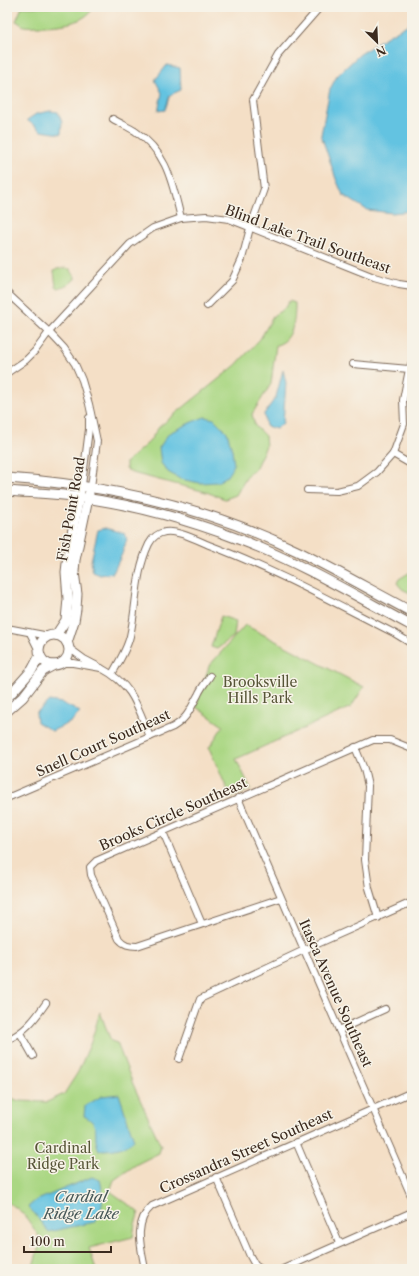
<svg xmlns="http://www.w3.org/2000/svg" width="419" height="1276" font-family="'Libre Caslon Text',serif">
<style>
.green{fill:#aad783;stroke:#728050}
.water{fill:#63c3e1;stroke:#4f7680}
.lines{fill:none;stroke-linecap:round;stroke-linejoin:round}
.street-casing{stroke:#7c6959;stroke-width:8}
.secondary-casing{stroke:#7c6959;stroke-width:11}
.street{stroke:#fff;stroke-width:6}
.secondary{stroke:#fff;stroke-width:9}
.labels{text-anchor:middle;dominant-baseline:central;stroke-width:3;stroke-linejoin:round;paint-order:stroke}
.street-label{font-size:14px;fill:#3b2a1e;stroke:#f7f3e8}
.park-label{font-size:14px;fill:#575537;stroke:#f7f3e8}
.water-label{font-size:15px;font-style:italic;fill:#475858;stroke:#f7f3e8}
</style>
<rect width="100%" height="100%" fill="#f7f3e8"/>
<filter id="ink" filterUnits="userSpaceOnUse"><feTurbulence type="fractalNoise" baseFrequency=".025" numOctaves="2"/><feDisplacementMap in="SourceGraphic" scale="8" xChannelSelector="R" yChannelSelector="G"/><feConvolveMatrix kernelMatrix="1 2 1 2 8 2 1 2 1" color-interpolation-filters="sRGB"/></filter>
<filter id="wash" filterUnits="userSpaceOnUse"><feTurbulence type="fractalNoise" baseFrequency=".012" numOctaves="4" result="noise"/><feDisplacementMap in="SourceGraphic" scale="16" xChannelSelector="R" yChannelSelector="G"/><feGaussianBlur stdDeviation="0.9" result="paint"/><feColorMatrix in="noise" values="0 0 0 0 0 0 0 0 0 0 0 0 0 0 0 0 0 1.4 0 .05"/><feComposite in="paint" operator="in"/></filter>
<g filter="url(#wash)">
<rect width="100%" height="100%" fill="#f4dfc6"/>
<g class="green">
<path d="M22 7H94C84 25 55 26 37 26 33 26 28 27 24 26 21 25 19 22 16 21Z"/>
<path d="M65 268 70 269 75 277V279L68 285 58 288 56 287 54 271 57 269Z"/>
<path d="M289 301 295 303C295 318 294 341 276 345L271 384 252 414 255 426 265 436 266 446 255 469 249 473 236 495 225 499 206 492 132 473 126 469V462L149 442 159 427 236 365 260 339 274 315 284 309Z"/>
<path d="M412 571V594L402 589 397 583 399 579Z"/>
<path d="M221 616 236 621 234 636 217 649 211 647Z"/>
<path d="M245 625 364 687 351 707 236 759 251 789 231 798 209 748 223 726 196 707 209 666Z"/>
<path d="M100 1012 111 1041 117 1043 133 1084 161 1146 159 1153 137 1164 114 1180 110 1191 139 1212 135 1224 133 1237 89 1248 96 1269H30L34 1263 41 1239C32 1227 22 1207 7 1203V1096L19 1101 47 1102 64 1094 78 1072 91 1042Z"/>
</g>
<g class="water">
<path d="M412 22V211L392 213 367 210 343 195 336 179 321 135 330 89 337 76 359 55 381 40Z"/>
<path d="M167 65 180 68 181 90 170 95 165 110 158 111 162 93 155 80Z"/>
<path d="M50 111 58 112 62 122 61 134 41 131 27 120 36 114Z"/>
<path d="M283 370 286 383 283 423 276 429 266 426 264 414 276 397Z"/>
<path d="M205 417 214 419 227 432 232 450 234 465 227 476 218 482 200 483 180 479 168 472 161 463 159 448 169 433 192 422Z"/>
<path d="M105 528 124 533 127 539 122 554 113 573 100 575 93 572 91 561 98 530Z"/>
<path d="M49 701 62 703 80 712 71 722 52 731 37 722 36 713Z"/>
<path d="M119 1094 134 1140C124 1149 113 1150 99 1150 91 1134 103 1126 84 1116L85 1106 102 1096Z"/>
<path d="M92 1177 100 1180C104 1195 104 1208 95 1222L48 1232 35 1214 28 1207 35 1201Z"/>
</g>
</g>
<g filter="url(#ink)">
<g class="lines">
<g class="street-casing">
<g id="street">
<path d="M113 119C120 123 128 127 135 131 168 153 172 183 181 218"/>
<path d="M7 293 49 332 64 348 75 364 82 380 89 404 97 441 91 487"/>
<path d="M207 306 232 281 242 259 250 228 264 189 253 100 278 55 320 7"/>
<path d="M353 364 409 369"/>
<path d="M7 373 26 360 35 351 49 332 130 244 153 228 181 218 206 216 229 219 374 277 399 284 412 286"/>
<path d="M393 454 412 465"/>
<path d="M82 485 89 429V418"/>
<path d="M307 490 337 491 358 486 377 472 393 454 404 424 403 400 409 369 412 362"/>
<path d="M7 628 49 636"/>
<path d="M30 633 39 651"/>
<path d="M60 663H73L101 668 84 659 69 648"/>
<path d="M101 668C133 685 137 705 150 737"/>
<path d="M112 674C119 662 127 649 130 636 137 605 135 573 149 544 152 538 158 533 165 532 178 530 197 540 209 545 273 569 333 602 394 633L412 644"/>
<path d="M355 747 364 769 368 786 365 860 369 888 378 918"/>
<path d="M7 798 173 727C188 718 190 709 198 695 201 688 206 682 210 676"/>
<path d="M238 798 412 1198"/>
<path d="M163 832 202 924"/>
<path d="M281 898 137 946C129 946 124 945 119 939L91 875 90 867 96 861 373 740H390L412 749"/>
<path d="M339 1030 385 1009"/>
<path d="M20 1033 33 1056"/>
<path d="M7 1040C25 1032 35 1019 46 1003"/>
<path d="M179 1059 200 999 304 950 412 902"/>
<path d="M296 1142 339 1243"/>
<path d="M216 1177 250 1256 255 1265 261 1269"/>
<path d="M145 1269C141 1248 133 1222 152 1206L412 1092"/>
<path d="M283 1269 412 1212"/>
</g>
</g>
<g class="secondary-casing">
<g id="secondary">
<path d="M7 478C107 485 207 507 297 551 336 570 374 592 412 612"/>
<path d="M7 491C30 493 54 493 77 497 132 504 189 520 241 540 301 563 356 596 412 626"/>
<path d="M56 635 66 620 68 599 66 572 68 555 80 491"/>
<circle cx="54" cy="650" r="15"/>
<path d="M67 643 74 621 76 609 77 594 74 572 75 560 89 494"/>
<path d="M7 698 32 670 40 655"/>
<path d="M7 711 23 697 43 671 54 665"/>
</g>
</g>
<use href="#street" class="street"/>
<use href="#secondary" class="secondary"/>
</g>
</g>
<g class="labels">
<g class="street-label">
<text transform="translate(308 239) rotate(20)">Blind Lake Trail Southeast</text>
<text transform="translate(71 509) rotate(-80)">Fish Point Road</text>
<text transform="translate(103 743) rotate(-24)">Snell Court Southeast</text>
<text transform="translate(173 814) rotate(-24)">Brooks Circle Southeast</text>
<text transform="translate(336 993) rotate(66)">Itasca Avenue Southeast</text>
<text transform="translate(246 1151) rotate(-24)">Crossandra Street Southeast</text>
</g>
<g class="park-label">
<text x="260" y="682">Brooksville<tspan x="260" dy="16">Hills Park</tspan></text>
<text x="63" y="1148">Cardinal<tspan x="63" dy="16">Ridge Park</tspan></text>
</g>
<g class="water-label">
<text x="81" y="1196">Cardial<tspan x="81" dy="17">Ridge Lake</tspan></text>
</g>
</g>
<rect width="419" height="1276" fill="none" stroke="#f7f3e8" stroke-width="24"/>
<g transform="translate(377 42) rotate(156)" stroke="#f7f3e8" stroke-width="3" paint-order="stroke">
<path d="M0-3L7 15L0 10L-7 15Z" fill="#3b2a1e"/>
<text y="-6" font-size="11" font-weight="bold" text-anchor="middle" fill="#3b2a1e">N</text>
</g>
<path d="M24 1246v6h87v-6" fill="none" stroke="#3b2a1e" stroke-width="2"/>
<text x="30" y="1246" font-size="12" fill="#3b2a1e" stroke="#f7f3e8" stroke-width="3" paint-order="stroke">100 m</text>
</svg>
